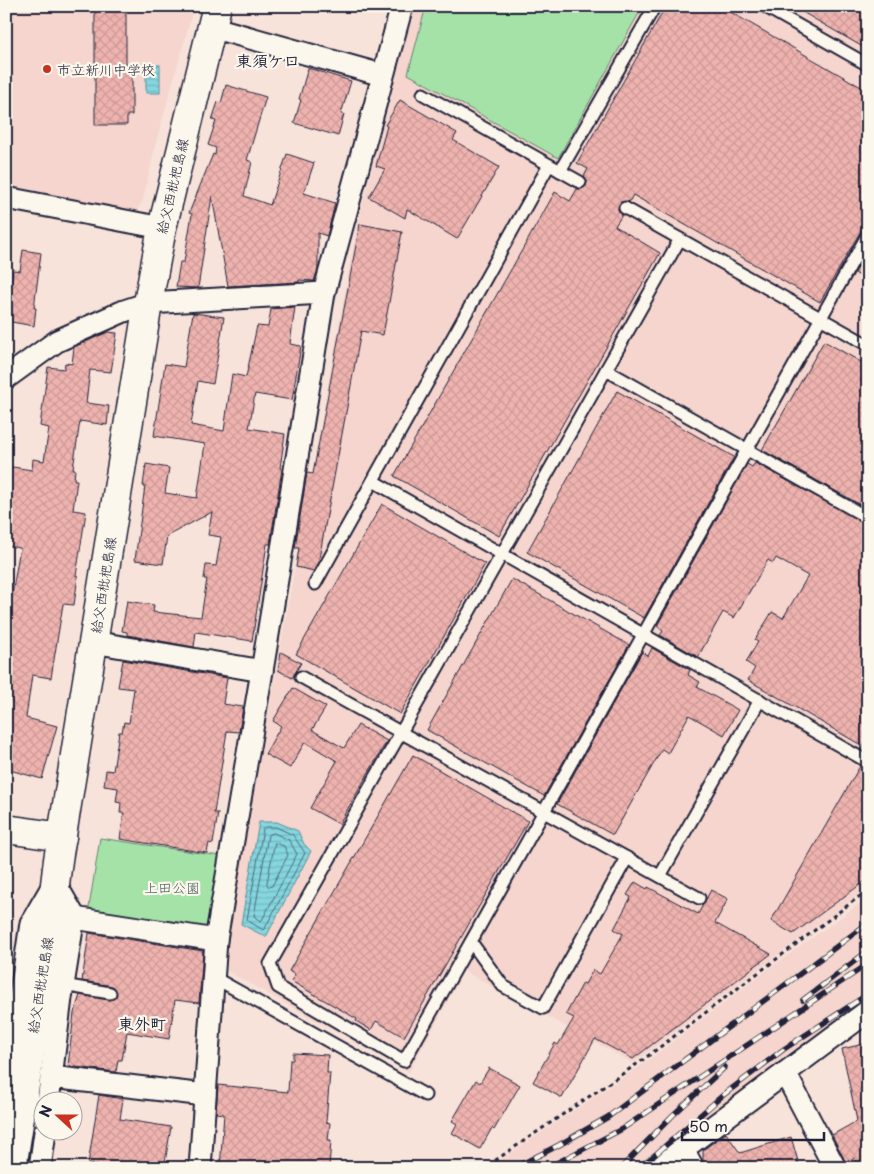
<svg xmlns="http://www.w3.org/2000/svg" width="874" height="1174" font-family="'Playpen Sans','Klee One',sans-serif">
<style>
.built{fill:#f5d5cd}
.green{fill:#a5e2a8;stroke:#648272}
.water{fill:url(#water-rules);stroke:#5d8e9d}
.lines{fill:none;stroke-linecap:round;stroke-linejoin:round}
.shore{stroke:#4a6a7c;stroke-width:1}
.building{fill:url(#building-cross-hatch);stroke:#22223b}
.lane-casing{stroke:#22223b;stroke-width:15}
.street-casing{stroke:#22223b;stroke-width:25}
.secondary-casing{stroke:#22223b;stroke-width:31}
.path{stroke:#22223b;stroke-width:3;stroke-dasharray:4 4;stroke-linecap:butt}
.lane{stroke:#fbf7ec;stroke-width:11}
.street{stroke:#fbf7ec;stroke-width:21}
.secondary{stroke:#fbf7ec;stroke-width:28}
.rail-casing{stroke:#22223b;stroke-width:5.5}
.rail{stroke:#fbf7ec;stroke-width:4;stroke-dasharray:11;stroke-linecap:butt}
.poi-dot{fill:#c8321e;stroke:#fbf7ec;stroke-width:2}
.labels{text-anchor:middle;dominant-baseline:central;stroke-width:4.5;stroke-linejoin:round;paint-order:stroke}
.poi-label{font-size:14px;fill:#22223b;stroke:#fbf7ec;text-anchor:start}
.street-label{font-size:14px;fill:#22223b;stroke:#fbf7ec}
.park-label{font-size:14px;fill:#495c5c;stroke:#fbf7ec}
.quarter-label{font-size:16px;font-weight:bold;fill:#22223b;stroke:#fbf7ec}
</style>
<defs>
<pattern id="water-rules" width="6" height="5" patternUnits="userSpaceOnUse" patternTransform="scale(1.25)"><rect width="6" height="5" fill="#85d6de"/><path d="M0 2.5h6" fill="none" stroke="#73b7bf"/></pattern>
<pattern id="building-cross-hatch" width="8" height="8" patternUnits="userSpaceOnUse" patternTransform="scale(1.25)"><rect width="8" height="8" fill="#efb3af"/><path d="M0 0l8 8M0 8l8-8" fill="none" stroke="#cd9a97"/></pattern>
</defs>
<rect width="100%" height="100%" fill="#f7e3da"/>
<filter id="ink" filterUnits="userSpaceOnUse"><feTurbulence type="fractalNoise" baseFrequency=".02" numOctaves="2"/><feDisplacementMap in="SourceGraphic" scale="10" xChannelSelector="R" yChannelSelector="G"/><feConvolveMatrix kernelMatrix="1 2 1 2 8 2 1 2 1" color-interpolation-filters="sRGB"/></filter>
<g filter="url(#ink)">
<g class="built">
<path d="M6 6H194L155 146 143 200 136 211 6 185Z"/>
<path d="M415 6H868V888L633 1063 464 971 409 1072 227 971 230 924 358 221Z"/>
<path d="M868 898V1003L648 1168H494L496 1167V1163L643 1064 774 965Z"/>
</g>
<g class="green">
<path d="M426 6H643L558 158 408 74Z"/>
<path d="M100 838 220 856 209 925 204 931 88 914Z"/>
</g>
<g class="water">
<rect x="146" y="65" width="14" height="28"/>
<path d="M259 822H277L298 831 304 844 311 851 266 937 241 924Z"/>
</g>
<g class="lines">
<g class="shore">
<path d="M265 827H276L293 835 305 853 265 928 263 930 247 920 263 829Z"/>
<path d="M274 833 289 840 297 854 262 920 260 921 254 916 268 835Z"/>
<path d="M275 843 284 846 288 855 272 886 269 887 267 884Z"/>
</g>
</g>
<g class="building">
<path d="M95 6H126V62L127 72H132V115H127V125H95Z"/>
<path d="M666 6H720L868 91V218L820 302 633 195 629 202H621L618 209 622 215 615 226 660 253 499 536 394 476 555 192 570 201 577 189H581L586 186 587 181 584 176 588 169 577 163Z"/>
<path d="M792 6H868V50Z"/>
<path d="M308 68 351 81 341 114H344L338 136 294 123 301 100 299 99Z"/>
<path d="M226 85 266 97 247 160 252 162 244 196 270 205 287 154 314 163 304 193 335 203 327 236 318 233V269L314 281 299 280V282L228 286 212 196 198 288 176 287 180 262H184L192 214 189 213 213 154 215 155 216 148 208 145 216 121 212 120 218 102 221 103Z"/>
<path d="M400 100 457 133 453 140 499 167 457 239 407 209 405 218 369 197 385 169 376 166 387 126 385 125Z"/>
<path d="M360 224 402 232 383 335 361 331 318 564 314 571 296 567 299 548H295L307 473 313 474Z"/>
<path d="M23 250 41 253 34 308H36L34 326 6 321V293L9 294 13 270 20 271Z"/>
<path d="M863 259 868 262V281L855 273Z"/>
<path d="M295 307 290 344 301 346 292 400 255 394 249 428 285 434 280 468 282 469 270 544H267L252 641 196 632 194 647 127 635V632L122 631 127 601 154 605 153 612 201 617 207 579H204L206 565 216 566 221 537 208 535 212 512 167 536 163 564 135 560 145 486H143L146 464 169 468 165 493 197 498 205 444 154 436 165 364 184 367 193 313 224 317 213 384 198 381 191 425 224 431 232 374 246 377 257 326 268 327 271 309Z"/>
<path d="M108 332 117 333 111 372 90 370 86 403 109 406 107 425 80 421 73 469H75L74 480H77L73 510 86 512 76 576H78L74 605 63 604 51 678 32 675 26 718 57 726 42 779 6 769V630L20 548 6 546V466L32 470 33 459 44 461 49 428 40 426 48 367 64 369 65 363 72 364 74 347Z"/>
<path d="M824 341 868 366V509L762 450Z"/>
<path d="M617 391 734 457 644 618 527 552Z"/>
<path d="M755 463 868 525V749L748 680 755 668 746 662 758 642 755 640 772 612 783 618 808 576 776 558 773 563 768 560 734 618 723 612 698 657 660 635 663 631 657 626 747 464 752 467Z"/>
<path d="M382 504 485 564 400 714 296 654Z"/>
<path d="M512 579 629 645 544 796 427 730Z"/>
<path d="M652 648 690 670 688 675 700 682 697 687 738 710 724 735 689 715 668 753 662 749 613 835 557 804 642 652 648 656Z"/>
<path d="M281 652 301 663 292 678 278 670Z"/>
<path d="M123 660 227 678 223 704 243 707 239 732 227 731 214 813H218L213 844 209 843 207 853 120 839 124 813H120L121 803 116 802 118 788 104 786 106 770 113 771 119 732H122L124 722 129 723 134 689 118 687Z"/>
<path d="M293 688 326 707 312 730 344 748 358 725 387 741 339 824 310 808 337 761 305 742 290 768 265 754 281 726 273 721Z"/>
<path d="M413 755 528 821 404 1037 376 1021 371 1030 356 1021 357 1019 291 981 295 975 289 971Z"/>
<path d="M860 766 868 769V879L793 934 771 921Z"/>
<path d="M635 882 647 889 648 887 698 914 711 890 728 899 715 923 771 954 633 1059 595 1039 562 1098 533 1082 555 1043 558 1045 574 1018 566 1014 583 983 585 984 593 970 600 974 623 934 614 929 631 897 627 895Z"/>
<path d="M89 933 203 951 199 1003 175 1000 169 1039 127 1032 122 1060H118L116 1072 68 1066 74 1013 80 995 109 1000 115 998 117 994 115 988 112 986 82 981Z"/>
<path d="M868 1043V1168H858L855 1158 846 1163 832 1135 857 1121 842 1049Z"/>
<path d="M293 1053 328 1055 327 1073H330L326 1122 330 1123 328 1140H331L329 1168H220L224 1114 216 1113 218 1085 288 1092 290 1060H293Z"/>
<path d="M489 1068 520 1085 494 1130 492 1128 480 1149 452 1133 457 1124 452 1121 476 1080 480 1083Z"/>
<path d="M99 1095 123 1099 120 1119 171 1127 164 1168H115L88 1164Z"/>
<path d="M726 1133 740 1153 791 1137 800 1168H705L703 1160V1150Z"/>
</g>
<g class="lines">
<g class="lane-casing">
<g id="lane">
<path d="M764 6 868 65"/>
<path d="M423 94 580 182"/>
<path d="M560 171 655 6"/>
<path d="M625 208 868 345"/>
<path d="M680 239 270 964 278 987 404 1061 868 234"/>
<path d="M606 370 868 518"/>
<path d="M373 481 868 762"/>
<path d="M315 584 549 165"/>
<path d="M301 677 699 898"/>
<path d="M660 876 760 700"/>
<path d="M471 942 503 986 543 1008 627 858"/>
<path d="M213 977 425 1095"/>
<path d="M63 985 110 993"/>
</g>
</g>
<g class="street-casing">
<g id="street">
<path d="M211 27 382 75"/>
<path d="M6 198 162 228"/>
<path d="M6 378 57 341 124 311 148 303 324 293"/>
<path d="M93 642 262 671"/>
<path d="M74 918 216 940"/>
<path d="M785 1073 835 1168"/>
<path d="M51 1077 205 1095"/>
<path d="M6 1093 31 923 52 887"/>
<path d="M48 1102 61 998 74 916 55 883"/>
<path d="M40 1168 45 1132"/>
<path d="M200 1168 216 940 262 671 324 293 402 6"/>
<path d="M654 1168 683 1149"/>
<path d="M693 1168 683 1149 868 1011"/>
</g>
</g>
<g class="secondary-casing">
<g id="secondary">
<path d="M6 829 62 837"/>
<path d="M12 1168 50 925 58 860 148 303 162 228 217 6"/>
</g>
</g>
<path class="path" d="M481 1168 490 1164 640 1062 868 890"/>
<use href="#lane" class="lane"/>
<use href="#street" class="street"/>
<use href="#secondary" class="secondary"/>
<g class="rail-casing">
<g id="rail">
<path d="M803 1000 868 951"/>
<path d="M514 1168 559 1145 608 1117 868 923"/>
<path d="M547 1168 622 1129 868 964"/>
<path d="M621 1168 673 1115 725 1067"/>
<path d="M640 1168 722 1096 784 1049 868 994"/>
</g>
</g>
<use href="#rail" class="rail"/>
</g>
</g>
<circle class="poi-dot" cx="47" cy="69" r="5"/>
<g class="labels">
<g class="poi-label">
<text x="57" y="69">市立新川中学校</text>
</g>
<g class="street-label">
<text transform="translate(172 186) rotate(-77)">給父西枇杷島線</text>
<text transform="translate(103 585) rotate(-81)">給父西枇杷島線</text>
<text transform="translate(40 985) rotate(-81)">給父西枇杷島線</text>
</g>
<g class="park-label">
<text x="172" y="887">上田公園</text>
</g>
<g class="quarter-label">
<text x="268" y="60">東須ケ口</text>
<text x="142" y="1023">東外町</text>
</g>
</g>
<rect width="874" height="1174" fill="none" stroke="#fbf7ec" stroke-width="25"/>
<rect x="12" y="12" width="849" height="1149" fill="none" stroke="#22223b" stroke-width="2" filter="url(#ink)"/>
<g transform="translate(58 1116) rotate(291)"><circle r="24" fill="#fbf7ec" stroke="#a4a2a5"/>
<path d="M0-4L9 19L0 12L-9 19Z" fill="#c8321e"/>
<text y="-8" font-size="14" font-weight="bold" text-anchor="middle" fill="#22223b">N</text>
</g>
<path d="M682 1132v8h142v-8" fill="none" stroke="#22223b" stroke-width="2.5"/>
<text x="689" y="1132" font-size="15" fill="#22223b" stroke="#fbf7ec" stroke-width="4" paint-order="stroke">50 m</text>
</svg>
